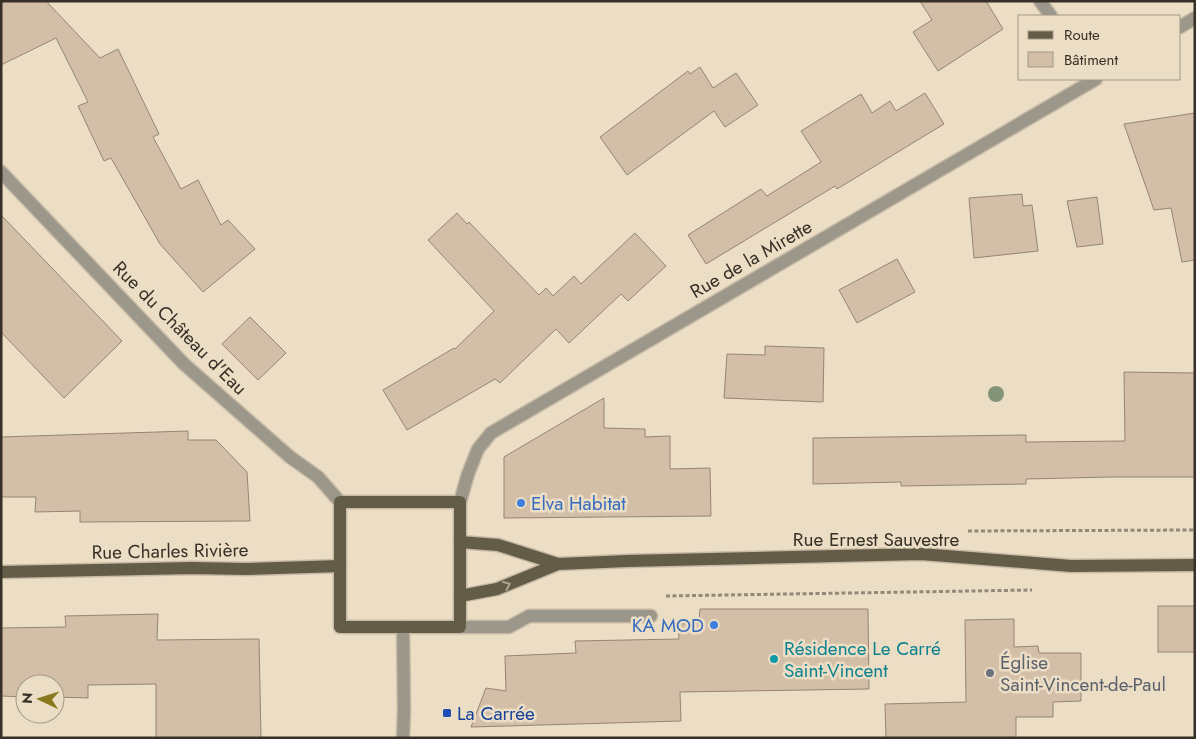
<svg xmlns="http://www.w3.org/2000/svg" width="1196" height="739" font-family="Jost,sans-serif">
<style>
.building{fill:#d3bfa7;stroke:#968571}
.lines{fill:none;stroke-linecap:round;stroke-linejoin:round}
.minor-casing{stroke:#c8baa5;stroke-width:15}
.major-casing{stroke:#c8baa5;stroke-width:15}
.path{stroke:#948978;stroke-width:3;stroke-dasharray:4 2.5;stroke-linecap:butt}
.minor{stroke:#9b978b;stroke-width:12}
.major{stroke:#635c47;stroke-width:12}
.tree{fill:#839479}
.oneway{stroke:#aea38c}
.shop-dot{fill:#3f7fe0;stroke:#ecddc5;stroke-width:2}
.culture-dot{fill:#0f9aa8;stroke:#ecddc5;stroke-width:2}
.worship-dot{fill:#6b7280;stroke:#ecddc5;stroke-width:2}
.transit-dot{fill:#1a4fb4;stroke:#ecddc5;stroke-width:2}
.labels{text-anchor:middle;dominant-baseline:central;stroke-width:5;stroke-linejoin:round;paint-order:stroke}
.street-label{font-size:19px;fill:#363027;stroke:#ecddc5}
.shop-label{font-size:19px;fill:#366cbe;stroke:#ecddc5;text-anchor:start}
.culture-label{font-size:19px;fill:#0d838f;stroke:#ecddc5;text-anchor:start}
.worship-label{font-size:19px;fill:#5b616d;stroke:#ecddc5;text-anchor:start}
.transit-label{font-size:19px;fill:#164399;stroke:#ecddc5;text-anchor:start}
</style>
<rect width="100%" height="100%" fill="#ecddc5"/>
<g class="building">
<path d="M1 1H46L100 58 118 49 159 134 153 137 181 189 198 180 221 225 228 220 255 249 203 292 160 244 111 158 104 161 78 106 88 102 56 38 1 65Z"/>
<path d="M920 1H986L1003 29 938 71 913 32 932 20Z"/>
<path d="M700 67 713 88 736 73 758 105 725 127 714 111 627 175 600 137 688 71 690 74Z"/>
<path d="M925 93 944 124 837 189 835 186 706 264 688 235 761 189 767 196 821 162 801 131 861 94 872 113 890 101 896 111Z"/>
<path d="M1195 113V260L1182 262 1171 208 1154 210 1124 124Z"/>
<path d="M1022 194 1023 206 1032 205 1038 251 974 258 969 198Z"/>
<path d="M1097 197 1103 244 1077 247 1067 201Z"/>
<path d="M457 213 467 224 469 222 539 295 546 288 553 296 574 276 581 284 635 233 666 266 628 301 621 294 569 343 556 329 500 383 495 379 407 430 383 390 454 348 455 349 494 311 428 240Z"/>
<path d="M1 215 122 341 64 398 1 332Z"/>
<path d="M897 259 915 292 857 323 839 290Z"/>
<path d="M250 317 286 353 258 380 222 344Z"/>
<path d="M765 346 824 348 823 402 724 398 727 354 765 355Z"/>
<path d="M1124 372 1195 373V477H1111L1026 479V484L901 486V482L813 484V438L1026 435V442L1125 441Z"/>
<path d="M604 398V428L645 429V437L670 436V469L710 468 711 516 504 518V457Z"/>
<path d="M188 431V440H216L247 472 250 521 80 522V511L35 512 36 497H1V437Z"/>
<rect x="1158" y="606" width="37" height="46"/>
<path d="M700 609H868L869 689 680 692 681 721 471 727 486 688 506 691 505 656 576 653 575 641 679 639 678 624 699 623Z"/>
<path d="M158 614 157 640 259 639 261 738H156V684L88 685V698L55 697V684H25V697L1 696V628L66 627 65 616Z"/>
<path d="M1014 619V647L1038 646 1039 653H1081V701L1053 702V717H1016V738H886L885 704 966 702 965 620Z"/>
</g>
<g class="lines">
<g class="minor-casing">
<g id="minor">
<path d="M1040 1 1051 16"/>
<path d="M1180 27 1195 18"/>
<path d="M1 172 184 364 290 457 318 477 340 502"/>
<path d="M460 502 468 474 478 449 491 433 1096 79"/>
<path d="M403 627 404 710 403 738"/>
<path d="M460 627H509L529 616H651"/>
</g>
</g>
<g class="major-casing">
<g id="major">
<rect x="340" y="502" width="120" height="125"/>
<path d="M460 542 498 545 558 564 627 561 921 554 1071 566 1195 565"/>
<path d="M1 572 192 568 246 569 340 566"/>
<path d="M460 596 497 589 558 564"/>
</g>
</g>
<g class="path">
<path d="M968 531 1195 530"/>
<path d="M666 596 1032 590"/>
</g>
<use href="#minor" class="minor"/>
<use href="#major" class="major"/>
</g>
<circle class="tree" cx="996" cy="394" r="8"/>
<defs><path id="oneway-chevron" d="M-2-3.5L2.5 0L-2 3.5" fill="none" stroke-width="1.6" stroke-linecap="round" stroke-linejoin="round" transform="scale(1.25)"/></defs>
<use class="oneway" href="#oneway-chevron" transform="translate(507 585) rotate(-23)"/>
<g class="shop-dot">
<circle cx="521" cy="503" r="5"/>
<circle cx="714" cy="625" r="5"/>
</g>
<circle class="culture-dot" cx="774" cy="659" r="5"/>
<circle class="worship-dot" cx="990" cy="673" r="5"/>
<rect class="transit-dot" x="442" y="708" width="10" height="10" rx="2.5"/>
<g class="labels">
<g class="street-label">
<text transform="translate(751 259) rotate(-30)">Rue de la Mirette</text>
<text transform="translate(180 328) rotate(45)">Rue du Château d'Eau</text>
<text x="876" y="539">Rue Ernest Sauvestre</text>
<text transform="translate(170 551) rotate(-1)">Rue Charles Rivière</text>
</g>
<g class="shop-label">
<text x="531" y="503">Elva Habitat</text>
<text x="704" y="625" text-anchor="end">KA MOD</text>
</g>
<g class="culture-label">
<text x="784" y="648">Résidence Le Carré<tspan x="784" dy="22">Saint-Vincent</tspan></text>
</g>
<g class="worship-label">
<text x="1000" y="662">Église<tspan x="1000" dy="22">Saint-Vincent-de-Paul</tspan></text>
</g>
<g class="transit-label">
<text x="457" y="713">La Carrée</text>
</g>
</g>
<rect width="1196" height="739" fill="none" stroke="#363027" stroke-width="5"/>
<rect x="1018" y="15" width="162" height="65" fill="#ecddc5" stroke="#a39886"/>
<rect x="1028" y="31" width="25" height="8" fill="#635c47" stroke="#a39886"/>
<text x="1064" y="40" font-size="15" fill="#363027">Route</text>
<rect x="1028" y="52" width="25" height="15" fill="#d3bfa7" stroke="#a39886"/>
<text x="1064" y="65" font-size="15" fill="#363027">Bâtiment</text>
<g transform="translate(40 699) rotate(274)"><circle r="24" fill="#ecddc5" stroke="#a39886"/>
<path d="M0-4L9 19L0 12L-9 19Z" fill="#88791d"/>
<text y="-8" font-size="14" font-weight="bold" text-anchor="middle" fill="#363027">N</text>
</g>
</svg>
